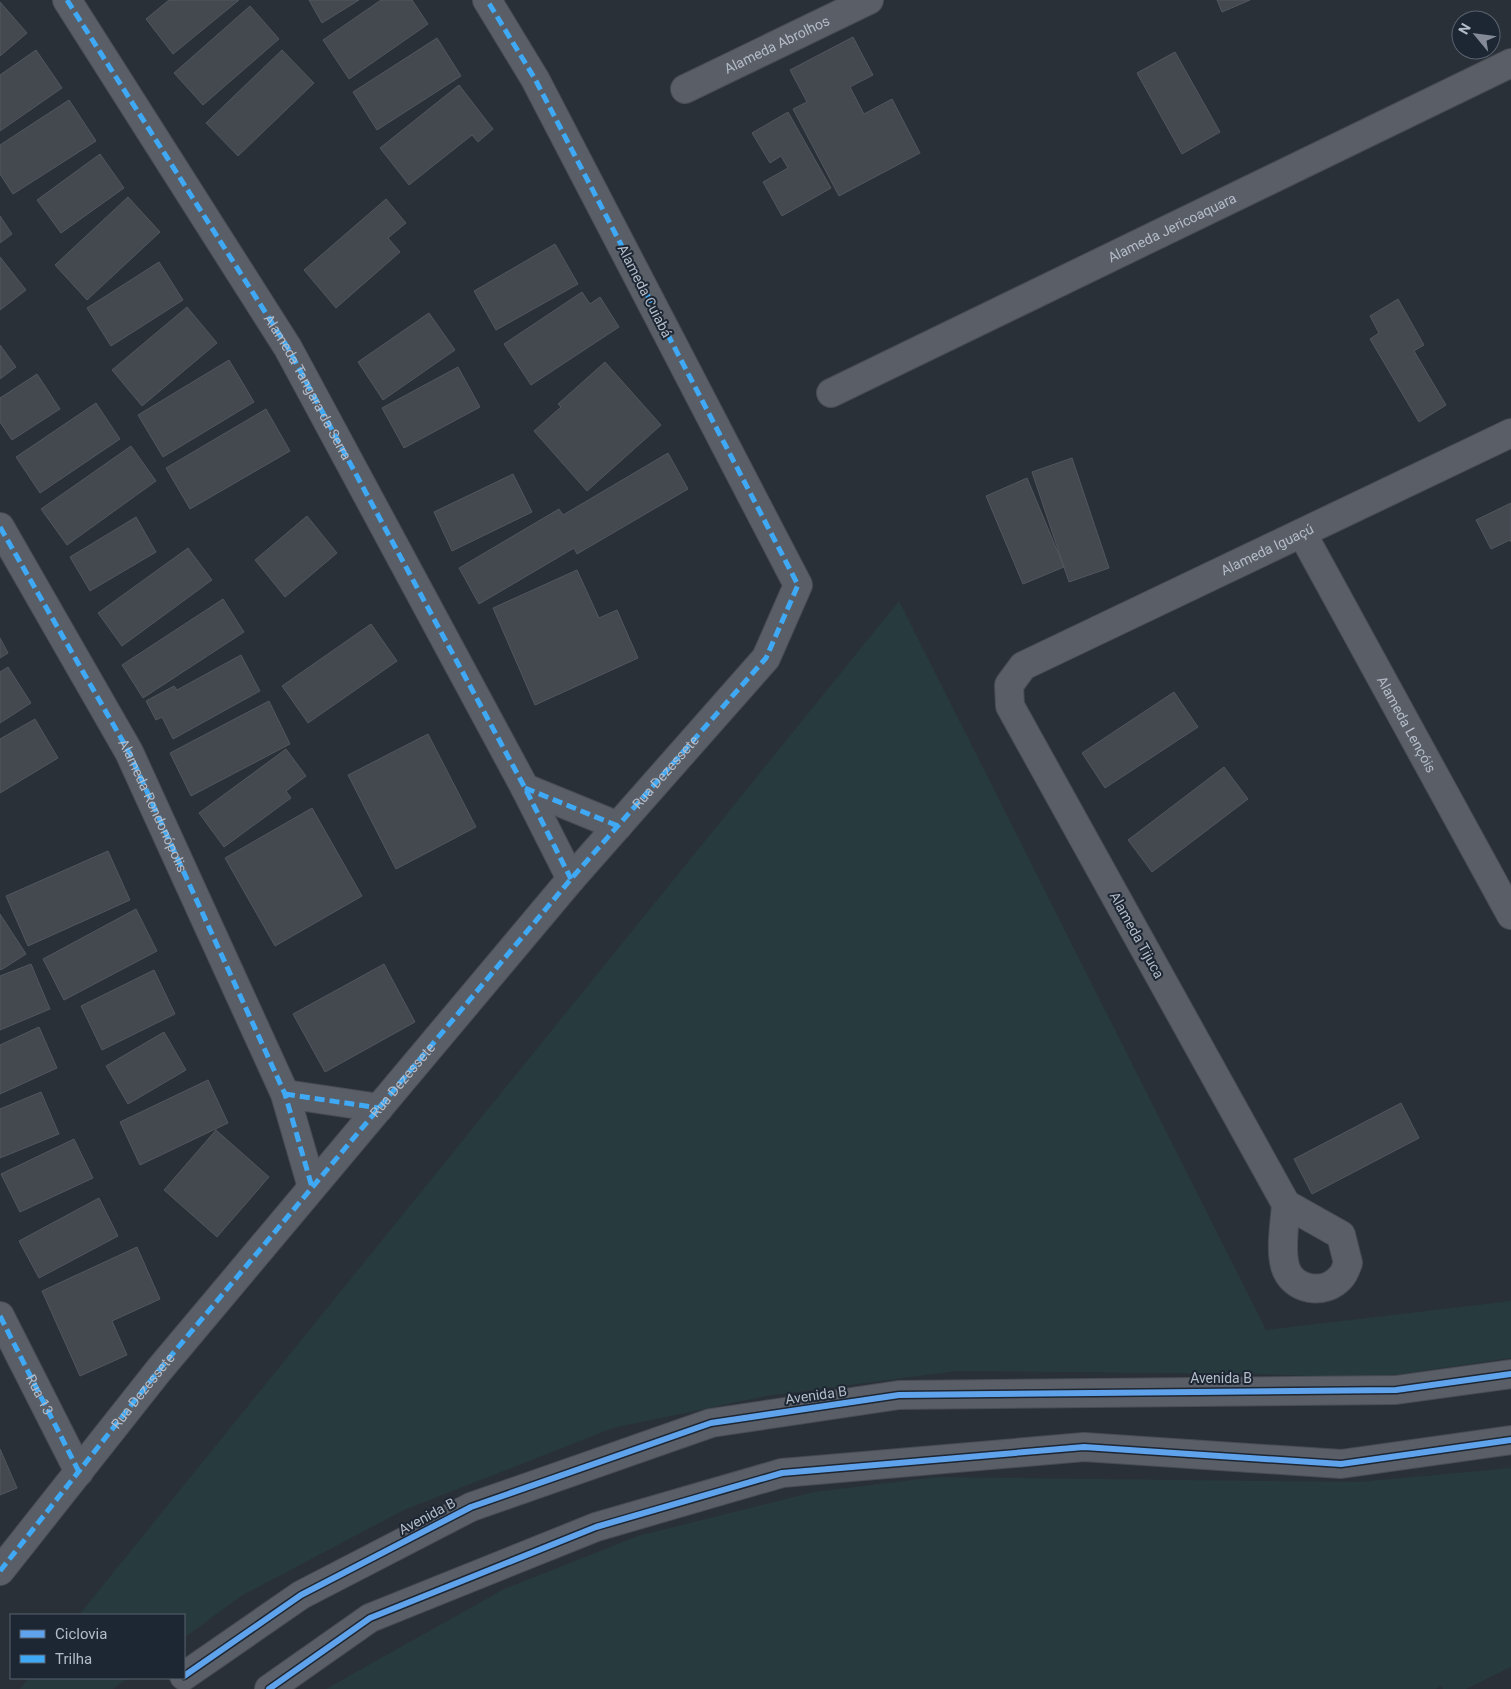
<svg xmlns="http://www.w3.org/2000/svg" width="1511" height="1689" font-family="Roboto,sans-serif">
<style>
.green{fill:#273a3e}
.building{fill:#444950;stroke:#52575f}
.lines{fill:none;stroke-linecap:round;stroke-linejoin:round}
.minor-casing{stroke:#484c53;stroke-width:30}
.minor{stroke:#5a5e66;stroke-width:28}
.quiet{stroke:#3fa9f5;stroke-width:5;stroke-dasharray:10 5;stroke-linecap:butt}
.cycleway-casing{stroke:#1d2633;stroke-width:9}
.cycleway{stroke:#60a3ed;stroke-width:6}
.labels{text-anchor:middle;dominant-baseline:central;stroke-width:4;stroke-linejoin:round;paint-order:stroke}
.street-label{font-size:14px;fill:#b4bcc9;stroke:#1d2633}
</style>
<rect width="100%" height="100%" fill="#2a3038"/>
<g class="green">
<path d="M899 601 1266 1330 1511 1301V1358L1366 1379 1266 1374 957 1371 766 1396 613 1428 404 1510 241 1596 184 1638V1615H79Z"/>
<path d="M1511 1468V1667L1466 1689H1443L1441 1686 1435 1689H326L504 1589 638 1536 814 1492 937 1477 1359 1482Z"/>
<path d="M29 1678H128L113 1689H20Z"/>
</g>
<g class="building">
<path d="M169 0H239L173 54 146 19Z"/>
<path d="M309 0H359L322 23Z"/>
<path d="M381 0H412L428 24 349 79 323 40Z"/>
<path d="M1217 0H1250L1222 12Z"/>
<path d="M0 2 27 33 0 56Z"/>
<path d="M250 6 279 39 203 105 174 73Z"/>
<path d="M853 37 873 75 850 87 864 114 892 99 920 153 839 196 793 109 807 102 790 70Z"/>
<path d="M437 38 461 76 377 130 353 92Z"/>
<path d="M36 50 62 88 0 131V75Z"/>
<path d="M282 50 314 83 238 156 206 123Z"/>
<path d="M1175 52 1220 132 1182 154 1137 73Z"/>
<path d="M459 85 493 129 478 142 472 135 409 185 380 148Z"/>
<path d="M69 100 96 141 13 194 0 174V145Z"/>
<path d="M788 112 831 188 782 216 763 182 788 168 781 156 770 163 752 133Z"/>
<path d="M100 154 124 188 61 233 37 200Z"/>
<path d="M128 197 160 232 87 300 55 265Z"/>
<path d="M386 199 406 223 388 238 400 252 336 308 304 270Z"/>
<path d="M0 216 12 234 0 243Z"/>
<path d="M555 244 578 284 496 330 474 291Z"/>
<path d="M0 257 26 290 0 310Z"/>
<path d="M159 262 183 300 111 346 87 308Z"/>
<path d="M582 292 590 304 600 297 619 327 531 385 504 344Z"/>
<path d="M1398 299 1424 345 1414 351 1446 405 1419 422 1370 339 1379 333 1370 316Z"/>
<path d="M187 307 217 343 142 406 112 370Z"/>
<path d="M429 313 455 350 383 400 358 362Z"/>
<path d="M0 345 16 367 0 379Z"/>
<path d="M229 360 254 402 163 457 138 415Z"/>
<path d="M605 362 661 425 587 491 534 431 561 407 558 404Z"/>
<path d="M458 367 480 407 404 448 382 408Z"/>
<path d="M37 374 60 409 12 440 0 422V398Z"/>
<path d="M96 403 120 439 40 493 16 457Z"/>
<path d="M266 409 290 451 190 509 166 468Z"/>
<path d="M131 446 156 481 67 545 41 509Z"/>
<path d="M668 453 688 489 577 554 574 548 479 604 459 568 559 509 563 515Z"/>
<path d="M1072 458 1109 568 1069 582 1032 472Z"/>
<path d="M513 474 532 512 452 551 434 512Z"/>
<path d="M1027 478 1064 567 1023 584 986 496Z"/>
<path d="M1511 503V542L1510 540 1491 549 1476 520Z"/>
<path d="M307 516 337 553 285 597 255 560Z"/>
<path d="M136 517 156 552 90 591 70 557Z"/>
<path d="M188 548 212 580 122 646 98 613Z"/>
<path d="M577 570 599 618 617 610 638 658 535 705 493 608Z"/>
<path d="M223 599 244 632 143 698 122 665Z"/>
<path d="M371 624 397 661 308 723 282 686Z"/>
<path d="M0 638 8 653 0 658Z"/>
<path d="M241 655 260 691 173 739 162 717 156 720 146 701 174 686 177 690Z"/>
<path d="M8 667 31 703 0 723V672Z"/>
<path d="M1174 692 1198 727 1105 788 1082 753Z"/>
<path d="M269 701 290 744 191 796 170 753Z"/>
<path d="M35 719 58 758 0 793V739Z"/>
<path d="M428 734 476 827 396 869 348 775Z"/>
<path d="M286 749 306 776 286 791 291 798 224 847 199 813Z"/>
<path d="M1224 767 1248 799 1152 872 1128 840Z"/>
<path d="M312 808 362 896 275 946 225 858Z"/>
<path d="M108 851 130 900 28 946 6 896Z"/>
<path d="M136 909 157 951 64 1000 43 959Z"/>
<path d="M0 914 26 954 1 970 0 969Z"/>
<path d="M31 964 50 1009 0 1030V976Z"/>
<path d="M384 964 415 1022 325 1072 293 1014Z"/>
<path d="M154 970 175 1014 102 1050 81 1006Z"/>
<path d="M39 1027 57 1068 0 1094V1045Z"/>
<path d="M164 1032 186 1070 128 1104 106 1066Z"/>
<path d="M208 1080 228 1123 140 1165 120 1122Z"/>
<path d="M41 1092 59 1134 0 1158V1109Z"/>
<path d="M1401 1103 1419 1138 1312 1194 1294 1159Z"/>
<path d="M216 1130 269 1177 217 1237 164 1190Z"/>
<path d="M74 1139 93 1178 20 1212 1 1174Z"/>
<path d="M99 1198 118 1236 39 1278 19 1241Z"/>
<path d="M137 1247 160 1299 112 1321 127 1355 80 1376 42 1291Z"/>
<path d="M0 1449 17 1488 0 1495Z"/>
</g>
<g class="lines">
<g class="minor-casing">
<g id="minor">
<path id="s1" d="M67 0 288 348 525 788 571 879"/>
<path id="s2" d="M685 89 869 0"/>
<path id="s3" d="M831 393 1511 63"/>
<path id="s4" d="M0 527 129 752 285 1094 312 1187"/>
<path id="s5" d="M1302 533 1511 915"/>
<path d="M525 788 618 826"/>
<path d="M285 1094 379 1108"/>
<path id="s6" d="M1286 1204C1285 1223 1280 1247 1285 1266 1292 1291 1325 1296 1341 1277 1344 1274 1346 1268 1348 1263L1341 1235 1286 1204 1010 706 1009 685 1023 666 1511 433"/>
<path d="M0 1316 79 1472"/>
<path d="M0 1571 159 1370 571 879 766 658 798 585 535 79 487 0"/>
<path d="M184 1676 301 1595 471 1507 711 1423 899 1395 1396 1390 1511 1374"/>
<path d="M269 1689 370 1618 596 1527 782 1473 1084 1447 1341 1464 1511 1440"/>
</g>
</g>
<use href="#minor" class="minor"/>
<g class="quiet">
<path d="M67 0 288 348 525 788 571 879"/>
<path d="M0 527 129 752 285 1094 312 1187"/>
<path d="M525 788 618 826"/>
<path d="M285 1094 379 1108"/>
<path id="s7" d="M0 1316 79 1472"/>
<path id="s8" d="M0 1571 159 1370 571 879 766 658 798 585 535 79 487 0"/>
</g>
<g class="cycleway-casing">
<g id="cycleway">
<path d="M184 1676 301 1595 471 1507 711 1423 899 1395 1396 1390 1511 1374"/>
<path d="M269 1689 370 1618 596 1527 782 1473 1084 1447 1341 1464 1511 1440"/>
</g>
</g>
<use href="#cycleway" class="cycleway"/>
</g>
<g class="labels">
<g class="street-label">
<text stroke="none"><textPath href="#s2" startOffset="102">Alameda Abrolhos</textPath></text>
<text stroke="none"><textPath href="#s3" startOffset="379">Alameda Jericoaquara</textPath></text>
<text transform="translate(645 291) rotate(63)">Alameda Cuiabá</text>
<text stroke="none"><textPath href="#s1" startOffset="456">Alameda Tangara da Serra</textPath></text>
<text stroke="none"><textPath href="#s6" startOffset="1124">Alameda Iguaçú</textPath></text>
<text stroke="none"><textPath href="#s5" startOffset="218">Alameda Lençóis</textPath></text>
<text stroke="none"><textPath href="#s8" startOffset="1040">Rua Dezessete</textPath></text>
<text stroke="none"><textPath href="#s4" startOffset="318">Alameda Rondonópolis</textPath></text>
<text transform="translate(1137 935) rotate(61)">Alameda Tijuca</text>
<text stroke="none"><textPath href="#s8" startOffset="635">Rua Dezessete</textPath></text>
<text x="1221" y="1378">Avenida B</text>
<text stroke="none"><textPath href="#s8" startOffset="230">Rua Dezessete</textPath></text>
<text stroke="none"><textPath href="#s7" startOffset="88">Rua 13</textPath></text>
<text transform="translate(816 1395) rotate(-8)">Avenida B</text>
<text transform="translate(427 1516) rotate(-28)">Avenida B</text>
</g>
</g>
<rect x="10" y="1614" width="175" height="65" fill="#1d2633" stroke="#59626f"/>
<rect x="20" y="1630" width="25" height="8" fill="#60a3ed" stroke="#59626f"/>
<text x="55" y="1639" font-size="15" fill="#b4bcc9">Ciclovia</text>
<rect x="20" y="1655" width="25" height="8" fill="#3fa9f5" stroke="#59626f"/>
<text x="55" y="1664" font-size="15" fill="#b4bcc9">Trilha</text>
<g transform="translate(1476 35) rotate(299)"><circle r="24" fill="#1d2633" stroke="#59626f"/>
<path d="M0-4L9 19L0 12L-9 19Z" fill="#848b96"/>
<text y="-8" font-size="14" font-weight="bold" text-anchor="middle" fill="#b4bcc9">N</text>
</g>
</svg>
